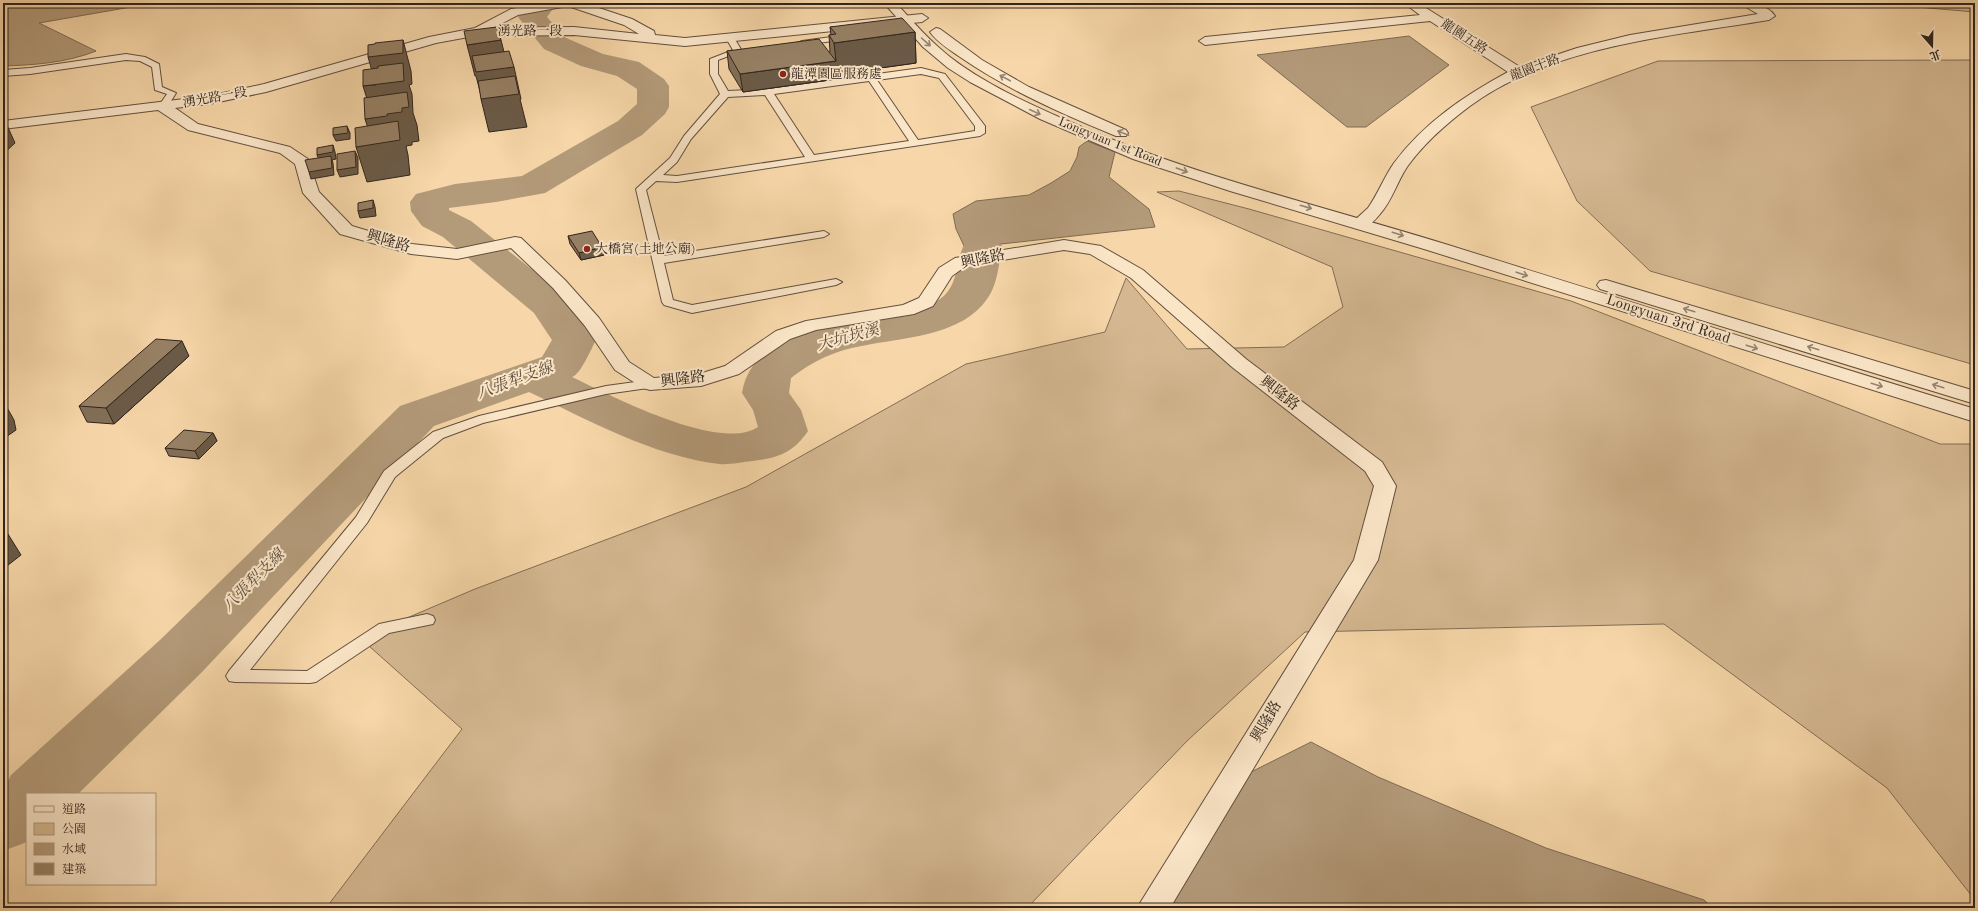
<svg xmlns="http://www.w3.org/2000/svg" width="1978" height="911" font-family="'Old Standard TT','Noto Serif TC',serif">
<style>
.green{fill:#d5b891;stroke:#826e56}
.water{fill:#b39a79;stroke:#7f6a54}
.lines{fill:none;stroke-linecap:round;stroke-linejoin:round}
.river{fill:#b39a79;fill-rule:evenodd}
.service-casing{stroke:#62503f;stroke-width:2}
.minor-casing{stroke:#62503f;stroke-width:2}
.tertiary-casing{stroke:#62503f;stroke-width:2}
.service{fill:#fae5c7;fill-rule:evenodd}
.minor{fill:#fae5c7;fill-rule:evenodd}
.tertiary{fill:#fae5c7;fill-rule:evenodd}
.wall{fill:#826f57;stroke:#30231c}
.shaded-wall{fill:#6a5a47;stroke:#30231c}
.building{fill:#978165;stroke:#30231c}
.oneway{stroke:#958472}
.poi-dot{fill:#8f2418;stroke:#fae5c7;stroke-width:1.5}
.labels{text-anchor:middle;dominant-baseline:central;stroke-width:4;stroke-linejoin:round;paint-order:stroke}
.far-street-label{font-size:13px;fill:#30231c;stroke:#fae5c7}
.far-poi-label{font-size:13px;fill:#30231c;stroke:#fae5c7;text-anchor:start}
.street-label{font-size:15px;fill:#30231c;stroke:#fae5c7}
.water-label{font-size:16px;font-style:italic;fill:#5e4d3d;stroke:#fae5c7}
</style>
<rect width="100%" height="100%" fill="#f7d7a9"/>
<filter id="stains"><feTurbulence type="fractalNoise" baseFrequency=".005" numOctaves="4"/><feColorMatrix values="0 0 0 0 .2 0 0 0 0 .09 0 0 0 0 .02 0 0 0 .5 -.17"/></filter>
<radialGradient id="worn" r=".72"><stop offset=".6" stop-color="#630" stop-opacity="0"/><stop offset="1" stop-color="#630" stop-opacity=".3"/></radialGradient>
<g class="green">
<path d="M1869 3H1975V12Z"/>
<path d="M1975 60V365L1650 271 1577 201 1531 107 1658 61Z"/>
<path d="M1179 191 1249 209 1571 301 1940 444H1975V900L1887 788 1664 624 1305 632 1187 741 1027 908H326L462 729 360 638 475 589 746 487 966 364 1105 332 1126 278 1187 349 1284 347 1343 307 1332 267 1157 192Z"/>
</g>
<g class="water">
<path d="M34 3H154L39 23 96 51C66 63 34 65 3 66V8Z"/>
<path d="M1409 36 1449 65 1366 127H1347L1257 55Z"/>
<path d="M1087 141 1115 152 1109 177 1149 209 1155 227 965 248 956 229 953 214 976 201 1029 195 1051 183 1070 171 1077 157 1079 147Z"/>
<path d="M1311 742 1378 777 1546 848 1704 900 1713 908H1165L1227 784Z"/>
</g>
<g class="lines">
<path class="river" d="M529 3H557L547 17 564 37 603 54 639 62 664 79 669 86V107L665 114 642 135 545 193 496 202 449 208V210L471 221 564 295 596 340C591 349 581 374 572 377 610 395 720 453 758 427L753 410 742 393C755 313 883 332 937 301 962 286 953 259 968 238L982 234 996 238 1002 246C999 262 998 282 989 296 960 343 885 336 838 352 820 358 805 367 791 378L789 393 801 410 808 431C793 453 778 458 752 461 742 462 729 465 719 464 653 456 588 420 529 392L434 426 202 672 78 794H27V842L3 851V782L8 781 11 775 160 640 400 406 542 357 552 340 534 313 443 237 422 226 411 211 410 202 416 194 455 184 522 176 618 121 637 104V89L617 76 581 66 544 49 518 17Z"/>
<g class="service-casing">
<g id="service">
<path d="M846 35H849V39L802 45 798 43 802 41Z"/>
<path d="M727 36H733L742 51 718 60V74L728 91 768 89 921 68 945 74 985 126V133L980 136 677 182 656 181 646 190 663 256 824 231 829 234 824 237 664 263 673 300 692 305 836 279 842 282 836 285 692 313 664 305 662 302 636 189 670 158 684 136 720 94 710 74V59L733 50 726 38ZM921 74 939 78 975 126V131L918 140 877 80ZM869 81 909 141 814 155 774 94ZM765 95 805 157 677 176 663 175 677 162 691 139 728 97Z"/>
<path d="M126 54 145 57 159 64 162 87 176 93 166 109 163 110 158 107 167 94 155 90 152 67 140 61 126 60 30 74 3 76V70L30 68Z"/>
<path d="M650 380 655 381 657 384 655 387 606 394 483 423 443 438 395 477 367 523 250 670 307 671 379 624 427 614 433 616 435 620 433 624 389 633 316 682 310 683 235 682 229 681 226 676 229 671 356 517 384 471 433 432 479 416 606 386Z"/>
</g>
</g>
<g class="minor-casing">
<g id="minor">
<path d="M545 3H584L632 19 654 31 655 35 685 38 922 14 928 18 922 22 685 46 574 35 474 36 436 43 266 92 209 104 175 108 198 124 290 147 308 159 319 192 352 226 412 244 457 249 515 237 521 238 565 280 599 318 629 362 654 378 699 374 725 366 776 331 806 321 903 305 919 298 939 268 955 258 1064 240 1101 246 1143 270 1246 359 1382 462 1396 486 1378 560 1170 908H1137L1354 560 1374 486 1365 471 1232 367 1131 278 1090 254 1064 250 966 266 952 276 933 306 914 314 816 330 790 339 739 374 701 386 650 390 643 388 615 370 585 326 553 288 511 248 457 259 411 254 340 234 303 193 295 164 280 153 188 130 158 110 3 129V121L209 96 264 84 429 37 475 28 511 9ZM568 6 624 25 639 34 574 27 493 28 518 15Z"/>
<path d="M1404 3H1418L1520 67 1577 48 1630 35 1758 14 1739 3C1752 3 1767 4 1775 16L1769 20C1672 36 1551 46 1470 106 1446 124 1424 143 1407 167 1397 182 1392 201 1380 214 1373 223 1366 229 1355 227L1353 223C1357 217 1363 213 1368 208 1378 194 1384 177 1394 163 1425 122 1464 96 1508 72L1430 21 1205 45 1199 41 1205 37 1420 15Z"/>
</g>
</g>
<g class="tertiary-casing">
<g id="tertiary">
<path d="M884 3H896C913 22 930 41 950 57 985 84 1027 103 1068 121 1189 175 1319 205 1445 244 1622 299 1798 355 1975 409V422L1424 249 1230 191 1133 159 1040 119 970 82 948 68 923 47Z"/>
<path d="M936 28 940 29 982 60 1029 87 1126 130 1128 133 1126 136H1116C1062 114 1008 90 960 57 950 50 937 42 930 32Z"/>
<path d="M1606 280 1975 391V404L1600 289 1597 285 1600 281Z"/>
</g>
</g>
<use href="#service" class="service"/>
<use href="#minor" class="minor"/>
<use href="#tertiary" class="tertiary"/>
</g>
<g class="wall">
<path d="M1479 3H1510L1483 6Z"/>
<path d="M830 27 915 32 916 63 837 74V79L743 92 729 69 727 51 830 52 829 35H831Z"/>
<path d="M568 236 602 247 604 255 581 260 570 244Z"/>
<path d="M189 356 114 424 87 422 79 406Z"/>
<path d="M213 433 217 441 199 459 169 456 165 448Z"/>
</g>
<g class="shaded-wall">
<path d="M1484 3H1510L1483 6Z"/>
<path d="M915 32 916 63 837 74V79L743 92 740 74 836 61 834 43Z"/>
<path d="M403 40 411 71 412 84 409 85 412 94 413 113 417 125 419 141 412 142V145L406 146 408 155 410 175 367 182 356 147 373 144 365 119 373 118 363 86 376 85 368 57Z"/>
<path d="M501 40 508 68 514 67 521 99H520L527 127 489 132 481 99H482L476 76H475L467 45Z"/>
<path d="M6 123 15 143 3 154V126Z"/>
<path d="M347 126 350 133V139L336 141 333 135Z"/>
<path d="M333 145 335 152 336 159 332 160 333 163 334 175 311 179 309 172 320 162 317 155Z"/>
<path d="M355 151 358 158V174L340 177 337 170Z"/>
<path d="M373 200 375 207 376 216 360 218 358 211Z"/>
<path d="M602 247 604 255 581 260 579 253Z"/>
<path d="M182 341 189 356 114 424 106 408Z"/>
<path d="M5 404 14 420 16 430 3 439V417Z"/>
<path d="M213 433 217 441 199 459 195 451Z"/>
<path d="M3 526 21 555 3 569Z"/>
</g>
<g class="building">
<path d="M902 18 915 32 834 43 829 35 836 34 830 27Z"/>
<path d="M497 27 501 40 467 45 464 31Z"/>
<path d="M819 39 836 61 740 74 727 51Z"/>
<path d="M403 40V53L368 57V45L375 44V43Z"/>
<path d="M509 51 514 67 476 72 472 56Z"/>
<path d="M403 63 404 81 363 86V70L378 68V66Z"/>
<path d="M515 76 519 94 481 99 478 81Z"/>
<path d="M407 92 409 107 402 108V112L387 114V116L365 119 364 98Z"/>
<path d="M398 121 400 140 356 147 355 128Z"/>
<path d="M347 126 348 133 333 135V128Z"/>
<path d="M333 145V152L317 155V148Z"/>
<path d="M355 151 356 167 337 170V154Z"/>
<path d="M331 156 332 168 309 172 305 160Z"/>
<path d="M373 200V208L358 211V203Z"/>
<path d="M592 231 602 247 579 253 568 236Z"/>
<path d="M156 339 182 341 106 408 79 406Z"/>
<path d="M3 404H5L6 414 3 417Z"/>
<path d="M184 430 213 433 195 451 165 448Z"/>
</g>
<defs><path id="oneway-shaft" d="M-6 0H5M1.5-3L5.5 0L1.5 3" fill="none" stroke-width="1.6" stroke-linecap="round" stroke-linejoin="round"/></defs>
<g class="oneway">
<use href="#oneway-shaft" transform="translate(926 42) rotate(42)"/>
<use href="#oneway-shaft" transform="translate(1005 78) rotate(-152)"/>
<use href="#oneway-shaft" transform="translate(1035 112) rotate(25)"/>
<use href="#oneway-shaft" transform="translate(1123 133) rotate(-158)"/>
<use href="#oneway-shaft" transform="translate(1182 170) rotate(20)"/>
<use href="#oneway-shaft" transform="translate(1306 207) rotate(16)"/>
<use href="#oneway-shaft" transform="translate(1398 234) rotate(18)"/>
<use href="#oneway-shaft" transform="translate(1522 274) rotate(18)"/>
<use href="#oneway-shaft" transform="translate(1689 310) rotate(-163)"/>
<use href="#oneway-shaft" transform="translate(1752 347) rotate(18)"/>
<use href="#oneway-shaft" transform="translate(1813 348) rotate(-163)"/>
<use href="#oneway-shaft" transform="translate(1877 385) rotate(17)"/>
<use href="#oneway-shaft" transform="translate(1938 386) rotate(-163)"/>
</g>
<g class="poi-dot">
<circle cx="783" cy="74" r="4"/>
<circle cx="587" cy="249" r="4"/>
</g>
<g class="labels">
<g class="far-street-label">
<text x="530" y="31">湧光路一段</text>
<text transform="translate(1464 37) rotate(33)">龍園五路</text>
<text transform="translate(1535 68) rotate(-21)">龍園十路</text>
<text transform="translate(215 98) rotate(-10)">湧光路一段</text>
<text transform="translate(1110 142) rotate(22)">Longyuan 1st Road</text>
</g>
<g class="far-poi-label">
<text x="791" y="74">龍潭園區服務處</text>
<text x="595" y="249">大橋宮(土地公廟)</text>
</g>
<g class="street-label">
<text transform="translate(388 242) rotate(16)">興隆路</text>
<text transform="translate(983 260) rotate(-12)">興隆路</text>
<text transform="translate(1668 320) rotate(18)">Longyuan 3rd Road</text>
<text transform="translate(683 380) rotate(-7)">興隆路</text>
<text transform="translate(1279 394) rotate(38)">興隆路</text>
<text transform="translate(1267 722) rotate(-59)">興隆路</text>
</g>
<g class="water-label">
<text transform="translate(848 338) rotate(-15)">大坑崁溪</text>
<text transform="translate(515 381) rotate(-20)">八張犁支線</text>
<text transform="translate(254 581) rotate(-45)">八張犁支線</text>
</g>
</g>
<rect width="1978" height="911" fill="none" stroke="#f7d7a9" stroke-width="16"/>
<rect x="4" y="4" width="1970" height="903" fill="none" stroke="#30231c" stroke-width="2"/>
<rect x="8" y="8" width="1962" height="895" fill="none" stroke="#30231c"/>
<rect x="26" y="793" width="130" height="92" fill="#fae5c7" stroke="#a99783"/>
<rect x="34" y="806" width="20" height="6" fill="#fae5c7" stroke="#a99783"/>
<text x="62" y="813" font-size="12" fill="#30231c">道路</text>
<rect x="34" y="823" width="20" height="12" fill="#d5b891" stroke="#a99783"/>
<text x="62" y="833" font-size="12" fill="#30231c">公園</text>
<rect x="34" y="843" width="20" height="12" fill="#b39a79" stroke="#a99783"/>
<text x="62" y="853" font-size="12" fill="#30231c">水域</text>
<rect x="34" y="863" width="20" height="12" fill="#978165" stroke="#a99783"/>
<text x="62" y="873" font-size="12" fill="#30231c">建築</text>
<g transform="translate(1932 46) rotate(160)" stroke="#fae5c7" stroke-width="3" paint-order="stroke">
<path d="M0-3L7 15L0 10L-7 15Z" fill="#30231c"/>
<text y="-6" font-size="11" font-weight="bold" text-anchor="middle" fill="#30231c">北</text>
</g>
<rect width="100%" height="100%" filter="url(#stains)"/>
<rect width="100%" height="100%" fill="url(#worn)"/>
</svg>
